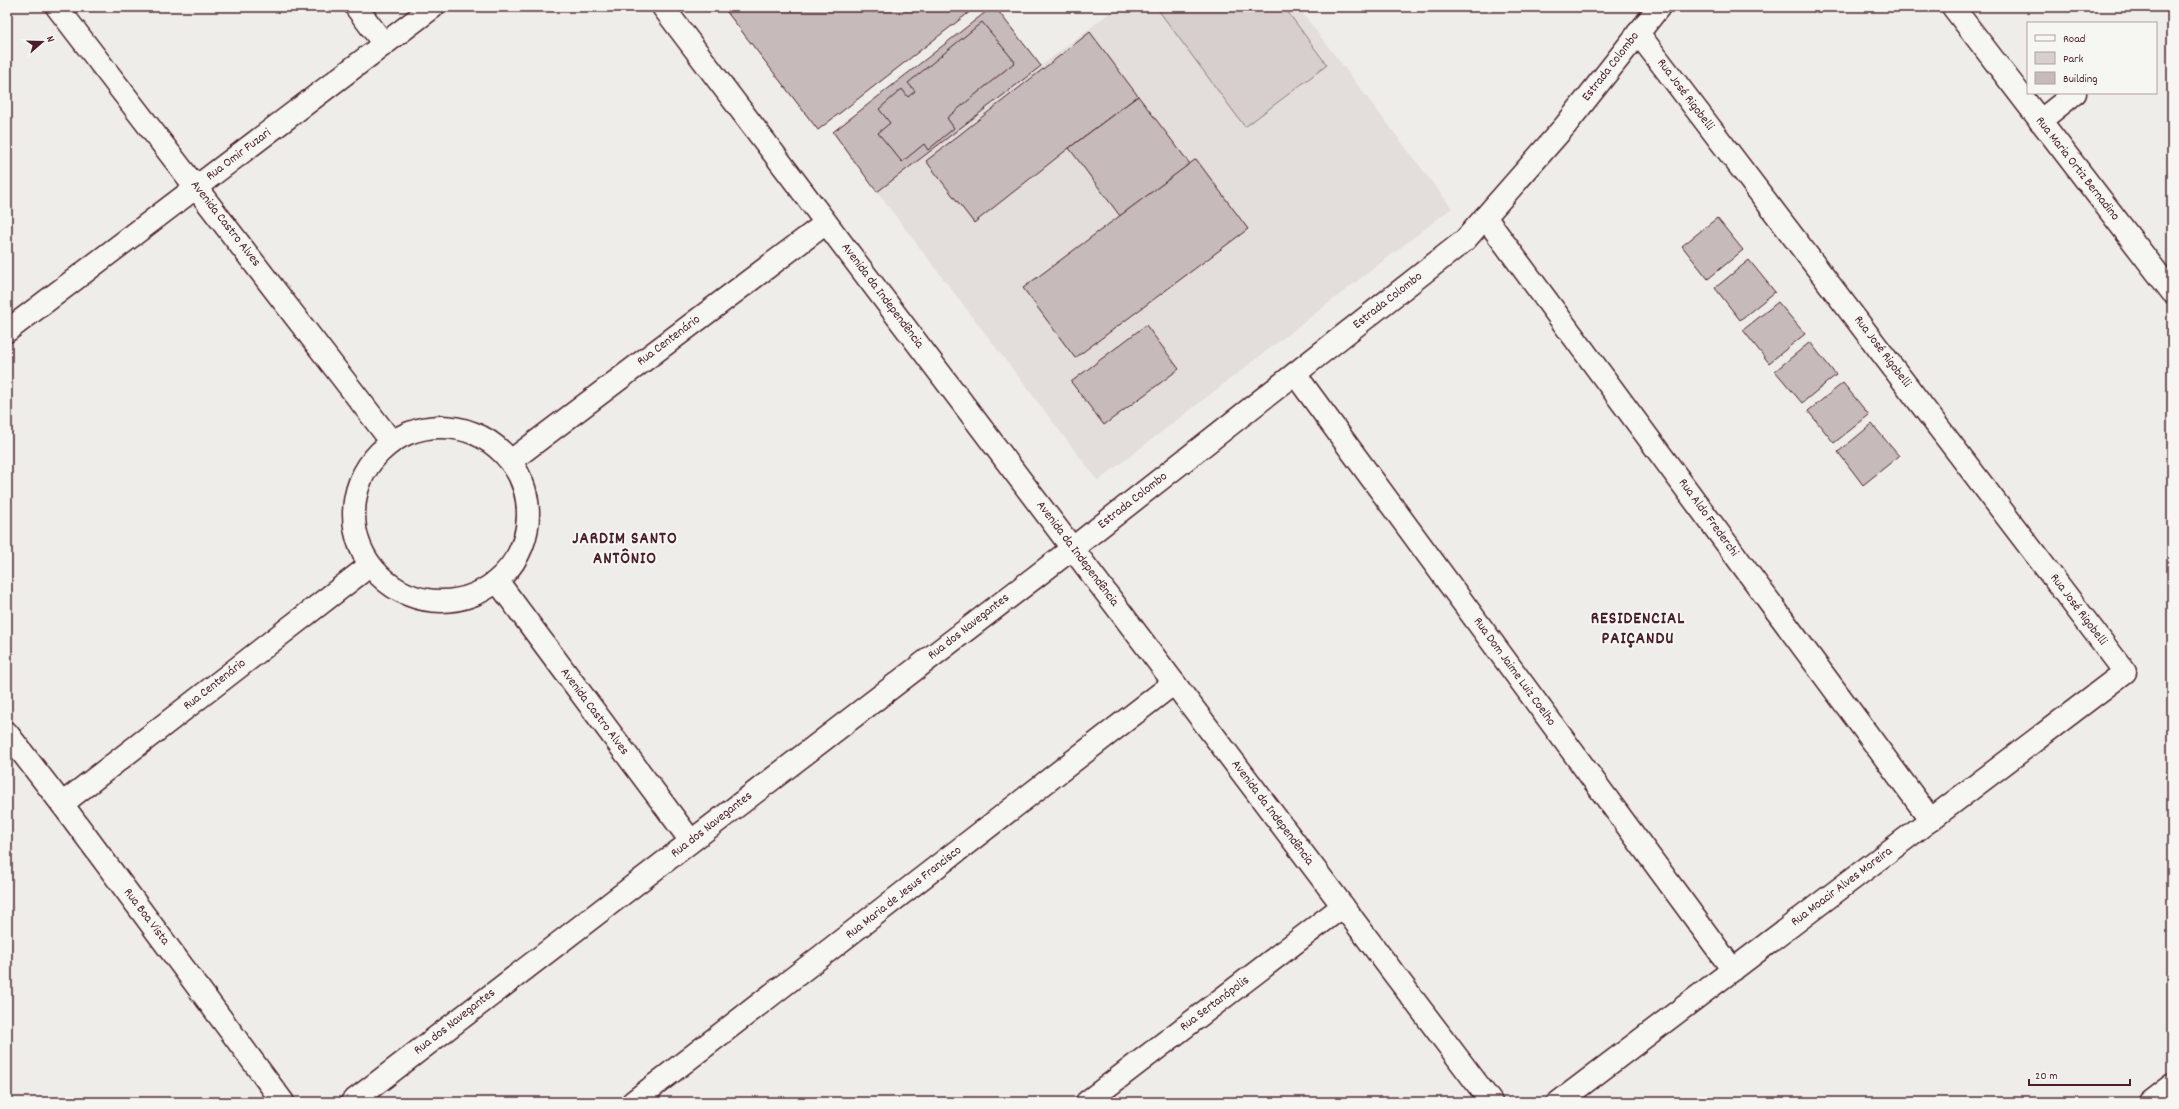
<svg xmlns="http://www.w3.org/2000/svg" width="2179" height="1109" font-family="Dekko,sans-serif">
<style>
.built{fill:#e3dedc}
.green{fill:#d7cfce;stroke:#90777c}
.building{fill:#c6babb;stroke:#4a1f2b}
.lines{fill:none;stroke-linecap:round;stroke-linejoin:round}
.minor-casing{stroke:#4a1f2b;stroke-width:25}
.minor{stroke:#f6f6f2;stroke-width:22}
.labels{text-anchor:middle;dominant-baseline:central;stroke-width:4;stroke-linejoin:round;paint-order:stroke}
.street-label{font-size:13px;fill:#4a1f2b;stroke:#f6f6f2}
.district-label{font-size:17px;font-weight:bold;letter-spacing:1px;fill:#4a1f2b;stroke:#f6f6f2}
</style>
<rect width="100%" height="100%" fill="#efedea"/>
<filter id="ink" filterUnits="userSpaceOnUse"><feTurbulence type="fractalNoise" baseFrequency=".025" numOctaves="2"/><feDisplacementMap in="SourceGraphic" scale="8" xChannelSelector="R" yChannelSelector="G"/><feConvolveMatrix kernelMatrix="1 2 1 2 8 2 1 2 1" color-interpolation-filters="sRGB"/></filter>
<g filter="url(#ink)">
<path class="built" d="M1117 7H1298L1452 208 1098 481 877 192Z"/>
<path class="green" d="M1165 7H1284L1327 65 1245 127 1159 11Z"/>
<g class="building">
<path d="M723 7H976L818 130Z"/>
<path d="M992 7H995L1041 66 877 192 833 132Z"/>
<path d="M982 22 1015 62 947 118 954 128 928 150 924 144 902 162 878 133 890 123 879 109 902 89 908 97 915 91 908 83Z"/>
<path d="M1090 32 1138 96 1069 148 974 223 926 161Z"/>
<path d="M1138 96 1190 164 1120 216 1069 148Z"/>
<path d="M1196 159 1248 229 1075 358 1023 288Z"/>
<path d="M1717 218 1743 250 1708 279 1682 246Z"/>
<path d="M1749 260 1775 292 1740 320 1715 288Z"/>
<path d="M1778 302 1805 334 1769 363 1743 330Z"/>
<path d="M1146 325 1179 369 1104 425 1071 382Z"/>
<path d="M1810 342 1836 375 1802 403 1775 371Z"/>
<path d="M1843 383 1869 415 1834 443 1808 411Z"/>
<path d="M1872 424 1899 456 1863 485 1838 452Z"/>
</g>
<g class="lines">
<g class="minor-casing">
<g id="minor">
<path d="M57 7 391 441"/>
<path d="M356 7 384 44"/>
<path d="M663 7 1491 1102"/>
<path d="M1953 7 2172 292"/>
<path d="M2040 121 2075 93"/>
<path d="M1485 217 1931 820"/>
<path d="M7 331 433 7"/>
<path d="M1295 374 1733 970"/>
<circle cx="441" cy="514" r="87"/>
<path d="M512 460 826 223"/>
<path d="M498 582 691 841"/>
<path d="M7 733 62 804 283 1102"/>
<path d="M62 804 369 566"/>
<path d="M352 1102 1073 548 1465 240 1565 126 1659 7"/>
<path d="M633 1102 1174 683"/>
<path d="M1087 1102 1343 906"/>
<path d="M1559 1102 2125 672 1638 33"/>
<path d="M2150 1102 2172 1085"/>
</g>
</g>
<use href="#minor" class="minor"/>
</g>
</g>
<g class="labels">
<g class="street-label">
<text transform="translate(1611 67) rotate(-52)">Estrada Colombo</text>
<text transform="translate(1685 95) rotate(53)">Rua José Rigobelli</text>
<text transform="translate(239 155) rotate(-37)">Rua Omir Fuzari</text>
<text transform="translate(2077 169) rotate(52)">Rua Maria Ortiz Bernadino</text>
<text transform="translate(225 224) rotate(52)">Avenida Castro Alves</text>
<text transform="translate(882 296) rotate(53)">Avenida da Independência</text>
<text transform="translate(1388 301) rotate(-38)">Estrada Colombo</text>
<text transform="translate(669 341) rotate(-37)">Rua Centenário</text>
<text transform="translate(1882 352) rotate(53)">Rua José Rigobelli</text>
<text transform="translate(1133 501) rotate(-38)">Estrada Colombo</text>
<text transform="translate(1708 518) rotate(54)">Rua Aldo Frederchi</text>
<text transform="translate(1077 554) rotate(53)">Avenida da Independência</text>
<text transform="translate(2078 610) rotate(53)">Rua José Rigobelli</text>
<text transform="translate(969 627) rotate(-38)">Rua dos Navegantes</text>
<text transform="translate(1514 672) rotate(54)">Rua Dom Jaime Luiz Coelho</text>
<text transform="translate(215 685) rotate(-38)">Rua Centenário</text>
<text transform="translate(594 712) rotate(53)">Avenida Castro Alves</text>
<text transform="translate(1272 813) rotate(53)">Avenida da Independência</text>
<text transform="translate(712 825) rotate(-38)">Rua dos Navegantes</text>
<text transform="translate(1842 887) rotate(-37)">Rua Moacir Alves Moreira</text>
<text transform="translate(904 893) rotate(-38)">Rua Maria de Jesus Francisco</text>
<text transform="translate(146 917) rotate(53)">Rua Boa Vista</text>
<text transform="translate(1215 1004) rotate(-37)">Rua Sertanópolis</text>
<text transform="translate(455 1022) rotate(-38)">Rua dos Navegantes</text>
</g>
<g class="district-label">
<text x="625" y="540">JARDIM SANTO<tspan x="625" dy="20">ANTÔNIO</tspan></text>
<text x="1638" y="620">RESIDENCIAL<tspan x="1638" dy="20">PAIÇANDU</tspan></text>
</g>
</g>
<rect width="2179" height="1109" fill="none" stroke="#f6f6f2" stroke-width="24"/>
<rect x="12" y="12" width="2155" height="1085" fill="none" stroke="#4a1f2b" stroke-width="1.5" filter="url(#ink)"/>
<rect x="2027" y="22" width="130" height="72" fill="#f6f6f2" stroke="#b1a0a2"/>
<rect x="2035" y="35" width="20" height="6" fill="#f6f6f2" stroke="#b1a0a2"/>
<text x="2063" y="42" font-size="12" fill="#4a1f2b">Road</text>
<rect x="2035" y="52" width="20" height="12" fill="#d7cfce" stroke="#b1a0a2"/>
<text x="2063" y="62" font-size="12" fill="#4a1f2b">Park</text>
<rect x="2035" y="72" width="20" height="12" fill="#c6babb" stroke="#b1a0a2"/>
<text x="2063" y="82" font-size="12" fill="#4a1f2b">Building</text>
<g transform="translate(42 42) rotate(70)" stroke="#f6f6f2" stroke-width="3" paint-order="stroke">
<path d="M0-3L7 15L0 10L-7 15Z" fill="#4a1f2b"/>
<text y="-6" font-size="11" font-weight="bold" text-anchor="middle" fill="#4a1f2b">N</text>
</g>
<path d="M2029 1079v6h101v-6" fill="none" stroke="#4a1f2b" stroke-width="2"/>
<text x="2035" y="1079" font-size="12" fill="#4a1f2b" stroke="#f6f6f2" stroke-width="3" paint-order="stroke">20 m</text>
</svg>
